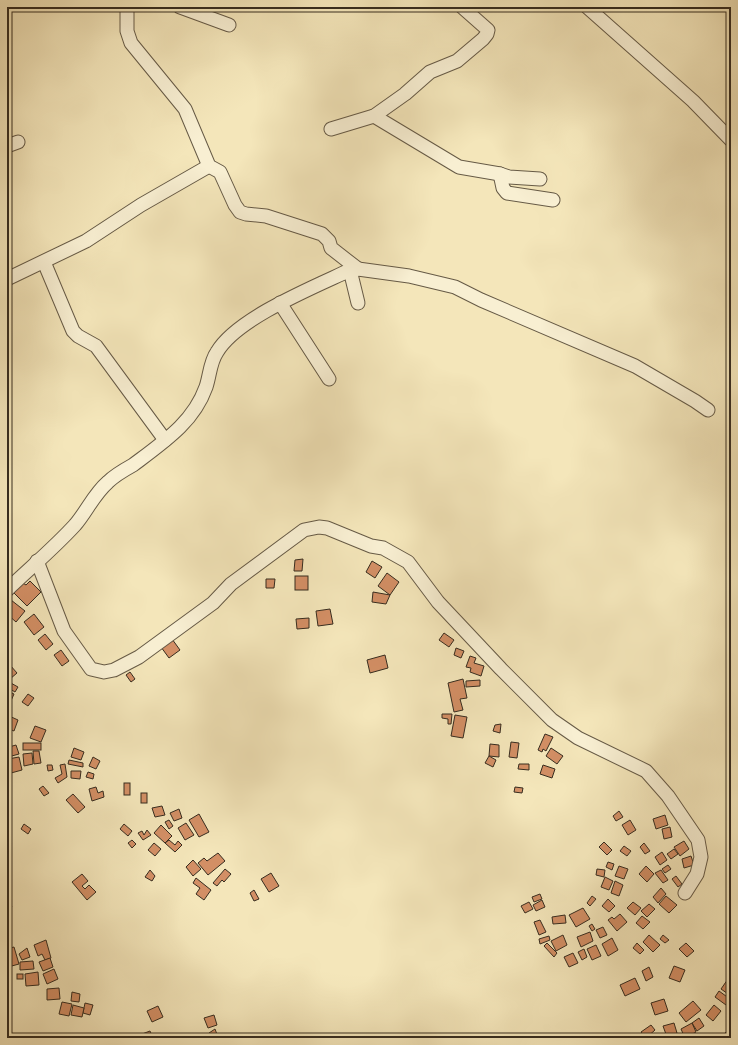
<svg xmlns="http://www.w3.org/2000/svg" width="738" height="1045" font-family="'IM FELL Double Pica',serif">
<style>
.building{fill:#d38f65;stroke:#362c1f}
.lines{fill:none;stroke-linecap:round;stroke-linejoin:round}
.minor-casing{stroke:#665a46;stroke-width:15}
.minor{stroke:#f8efd2;stroke-width:13}
</style>
<rect width="100%" height="100%" fill="#f4e6ba"/>
<filter id="stains"><feTurbulence type="fractalNoise" baseFrequency=".005" numOctaves="4"/><feColorMatrix values="0 0 0 0 .2 0 0 0 0 .09 0 0 0 0 .02 0 0 0 .5 -.17"/></filter>
<radialGradient id="worn" r=".72"><stop offset=".6" stop-color="#630" stop-opacity="0"/><stop offset="1" stop-color="#630" stop-opacity=".3"/></radialGradient>
<g class="building">
<path d="M303 559 302 571H294L295 560Z"/>
<path d="M372 561 382 567 375 578 366 572Z"/>
<path d="M387 573 399 582 390 595 378 586Z"/>
<rect x="295" y="576" width="13" height="14"/>
<path d="M266 579H275L274 588H266Z"/>
<path d="M30 581 41 592 27 606 14 593 23 583 26 585Z"/>
<path d="M373 592 390 595 386 604 372 602Z"/>
<path d="M11 600 25 611 16 622 7 614V605Z"/>
<path d="M330 609 333 624 318 626 316 611Z"/>
<path d="M34 614 44 627 34 635 24 622Z"/>
<path d="M309 618V628L297 629 296 619Z"/>
<path d="M444 633 454 640 449 647 439 640Z"/>
<path d="M45 634 53 644 46 650 38 640Z"/>
<path d="M172 639 180 650 169 658 161 647Z"/>
<path d="M456 648 464 651 461 658 454 655Z"/>
<path d="M61 650 69 661 62 666 54 655Z"/>
<path d="M385 655 388 668 370 673 367 660Z"/>
<path d="M470 656 476 658 474 663 484 666 481 676 470 672 471 668 466 667Z"/>
<path d="M10 665 17 673 10 679 7 676V668Z"/>
<path d="M130 672 135 679 131 682 126 675Z"/>
<path d="M463 679 467 698 460 699 463 710 454 712 448 683Z"/>
<path d="M480 680V686L466 687V681Z"/>
<path d="M9 682 18 687 15 692 7 687Z"/>
<path d="M7 691 14 694 10 703 7 701Z"/>
<path d="M28 694 34 698 28 706 22 702Z"/>
<path d="M442 714H452L451 724H448V719L442 718Z"/>
<path d="M7 715 18 720 14 731 7 728Z"/>
<path d="M455 715 467 717 463 738 451 736Z"/>
<path d="M501 724 500 733 493 731 495 725Z"/>
<path d="M35 726 46 730 41 742 30 738Z"/>
<path d="M545 734 553 737 546 751 543 749 542 752 538 750Z"/>
<path d="M511 742 519 743 517 758 509 757Z"/>
<rect x="23" y="743" width="18" height="7"/>
<path d="M490 744 499 745V757L489 756Z"/>
<path d="M16 745 19 754 8 757 7 754 10 753 9 747Z"/>
<path d="M74 748 84 752 81 760 71 757Z"/>
<path d="M551 748 563 756 557 764 546 756Z"/>
<path d="M33 751H39L41 763 34 764Z"/>
<path d="M32 753 33 764 24 766 23 754Z"/>
<path d="M489 756 496 760 493 767 485 763Z"/>
<path d="M19 757 22 770 11 773 8 759Z"/>
<path d="M93 757 100 761 96 769 89 766Z"/>
<path d="M69 760 83 763V767L68 764Z"/>
<path d="M65 764 67 777 58 783 55 778 62 774 60 765Z"/>
<path d="M519 764H529V770L518 769Z"/>
<path d="M47 765H52L53 770 48 771Z"/>
<path d="M543 765 555 769 552 778 540 774Z"/>
<path d="M71 771H81L80 779 71 778Z"/>
<path d="M88 772 94 774 93 779 86 777Z"/>
<rect x="124" y="783" width="6" height="12"/>
<path d="M43 786 49 793 44 796 39 789Z"/>
<path d="M96 787 98 793 103 791 104 797 92 801 89 789Z"/>
<path d="M515 787 523 788 522 793 514 792Z"/>
<rect x="141" y="793" width="6" height="10"/>
<path d="M73 794 85 807 78 813 66 800Z"/>
<path d="M162 806 165 815 155 817 152 808Z"/>
<path d="M179 809 182 818 174 821 170 813Z"/>
<path d="M619 811 623 817 616 821 613 816Z"/>
<path d="M199 814 209 832 199 837 189 820Z"/>
<path d="M665 815 668 825 656 829 653 819Z"/>
<path d="M169 820 173 826 169 829 165 822Z"/>
<path d="M630 820 636 830 628 835 622 825Z"/>
<path d="M186 823 194 835 185 840 178 828Z"/>
<path d="M24 824 31 829 28 834 21 829Z"/>
<path d="M124 824 132 831 128 836 120 829Z"/>
<path d="M161 825 172 836 165 843 154 833Z"/>
<path d="M670 827 672 837 664 839 662 829Z"/>
<path d="M147 830 151 835 143 840 138 833 142 831 144 835Z"/>
<path d="M132 840 136 844 132 848 128 843Z"/>
<path d="M169 840 175 845 178 841 182 845 175 852 165 843Z"/>
<path d="M684 841 689 849 680 856 674 847Z"/>
<path d="M604 842 612 850 607 855 599 847Z"/>
<path d="M154 843 161 849 155 856 148 850Z"/>
<path d="M644 843 650 851 645 854 640 847Z"/>
<path d="M624 846 631 851 627 856 620 851Z"/>
<path d="M674 849 678 854 671 859 667 854Z"/>
<path d="M662 852 667 860 660 865 655 857Z"/>
<path d="M218 853 225 861 208 875 198 863 204 858 207 861Z"/>
<path d="M691 856 694 865 684 868 682 859Z"/>
<path d="M193 860 201 869 193 876 186 867Z"/>
<path d="M608 862 614 864 612 870 606 867Z"/>
<path d="M668 865 671 869 665 873 662 869Z"/>
<path d="M619 866 628 869 624 879 615 876Z"/>
<path d="M646 866 654 874 647 882 639 874Z"/>
<path d="M225 869 231 874 224 882 222 880 217 886 213 883Z"/>
<path d="M597 869 605 870 604 877 596 875Z"/>
<path d="M150 870 155 876 152 881 145 877Z"/>
<path d="M661 870 668 880 663 883 655 873Z"/>
<path d="M271 873 279 886 269 892 261 879Z"/>
<path d="M82 874 88 881 82 886 85 889 89 885 96 892 87 900 72 882Z"/>
<path d="M676 876 682 884 678 887 672 879Z"/>
<path d="M605 877 613 881 609 890 601 887Z"/>
<path d="M196 878 211 890 204 900 196 894 200 888 193 883Z"/>
<path d="M615 881 623 885 619 896 611 893Z"/>
<path d="M661 888 666 894 658 903 653 897Z"/>
<path d="M254 890 259 899 254 901 250 893Z"/>
<path d="M540 894 542 899 534 902 532 897Z"/>
<path d="M592 896 596 899 590 906 587 903Z"/>
<path d="M666 896 677 905 669 913 659 904Z"/>
<path d="M608 899 615 906 609 912 602 906Z"/>
<path d="M542 900 545 907 536 911 533 905Z"/>
<path d="M7 902 12 906 7 913Z"/>
<path d="M529 902 533 909 525 913 521 906Z"/>
<path d="M633 902 641 908 635 915 627 908Z"/>
<path d="M649 904 655 909 647 917 641 911Z"/>
<path d="M583 908 590 919 576 927 569 915Z"/>
<path d="M620 914 627 922 617 931 608 920 612 917 614 919Z"/>
<path d="M565 915 566 923 553 924 552 917Z"/>
<path d="M642 916 650 922 643 929 636 923Z"/>
<path d="M540 920 546 932 539 935 534 922Z"/>
<path d="M592 924 595 929 592 931 589 926Z"/>
<path d="M603 927 607 935 600 938 596 930Z"/>
<path d="M590 932 593 941 581 947 577 937Z"/>
<path d="M563 935 567 945 556 951 551 941Z"/>
<path d="M649 935 660 945 653 952 643 942Z"/>
<path d="M663 935 669 940 665 943 660 939Z"/>
<path d="M549 936 550 940 540 944 539 939Z"/>
<path d="M612 938 618 950 608 956 602 944Z"/>
<path d="M46 940 51 958 45 960 42 954 38 956 34 945Z"/>
<path d="M547 943 557 953 554 957 544 946Z"/>
<path d="M637 943 644 950 640 954 633 948Z"/>
<path d="M686 943 694 951 687 957 679 949Z"/>
<path d="M596 945 601 956 592 960 587 949Z"/>
<path d="M14 947 19 964 8 967 7 949Z"/>
<path d="M27 948 30 957 22 960 19 954Z"/>
<path d="M584 949 587 957 582 960 578 952Z"/>
<path d="M573 953 578 963 569 967 564 957Z"/>
<path d="M50 958 53 967 43 971 39 962Z"/>
<path d="M33 961 34 969 20 970V962Z"/>
<path d="M674 966 685 970 680 982 669 978Z"/>
<path d="M649 967 653 977 646 981 642 971Z"/>
<path d="M54 969 58 979 47 984 43 974Z"/>
<path d="M38 972 39 985 26 986 25 974Z"/>
<rect x="17" y="974" width="6" height="5"/>
<path d="M635 978 640 989 625 996 620 985Z"/>
<path d="M728 979 731 981V996L721 989Z"/>
<path d="M59 988 60 999 47 1000V989Z"/>
<path d="M719 991 730 999 726 1005 715 997Z"/>
<path d="M72 992 80 994 79 1002 71 1001Z"/>
<path d="M664 999 668 1011 655 1015 651 1003Z"/>
<path d="M693 1001 701 1010 686 1022 679 1013Z"/>
<path d="M62 1002 72 1004 69 1016 59 1014Z"/>
<path d="M85 1003 93 1005 90 1015 83 1013Z"/>
<path d="M73 1005 84 1008 82 1017 71 1015Z"/>
<path d="M714 1005 721 1011 713 1021 706 1015Z"/>
<path d="M158 1006 163 1017 152 1022 147 1011Z"/>
<path d="M214 1015 217 1025 208 1028 204 1018Z"/>
<path d="M699 1018 704 1026 697 1031 692 1023Z"/>
<path d="M674 1023 677 1033 667 1037 663 1026Z"/>
<path d="M692 1023 696 1032 685 1038 681 1029Z"/>
<path d="M651 1025 655 1030 646 1038 641 1032Z"/>
<path d="M731 1028V1038H729L725 1033Z"/>
<path d="M215 1029 218 1037 210 1038 209 1033Z"/>
<path d="M150 1031 153 1038H144L142 1034Z"/>
</g>
<g class="lines">
<g class="minor-casing">
<g id="minor">
<path d="M127 7V31L131 43 185 109 209 166 220 172 235 205 240 212 246 214 266 216 322 234 329 241 331 248 358 269"/>
<path d="M180 7 229 25"/>
<path d="M587 7 693 101 731 140"/>
<path d="M374 116 459 167 500 174 509 177 540 179"/>
<path d="M331 129 374 116 405 94 430 72 457 61 483 39 487 34 488 30 462 7"/>
<path d="M7 146 18 142"/>
<path d="M500 174 503 188 507 193 553 200"/>
<path d="M44 262 73 331 78 336 96 346 165 440"/>
<path d="M350 270 358 303"/>
<path d="M7 279 86 241 141 205 209 166"/>
<path d="M280 303 329 379"/>
<path d="M37 561 64 631 91 669 104 672 114 670 139 657 213 603 231 584 304 530 319 527 327 528 371 546 383 548 408 562 438 602 501 669 552 720 578 738 646 771 668 796 698 840 701 857 697 874 685 893"/>
<path d="M7 590C30 568 54 548 75 525 87 511 94 494 108 482 115 475 124 470 133 465 149 453 166 441 180 427 191 416 201 401 206 387 210 375 210 362 217 352 237 318 314 287 350 270L358 269 409 276 455 287 481 300 635 366 695 401 708 410"/>
</g>
</g>
<use href="#minor" class="minor"/>
</g>
<rect width="738" height="1045" fill="none" stroke="#f4e6ba" stroke-width="24"/>
<rect x="8" y="8" width="722" height="1029" fill="none" stroke="#362c1f" stroke-width="2"/>
<rect x="12" y="12" width="714" height="1021" fill="none" stroke="#362c1f"/>
<rect width="100%" height="100%" filter="url(#stains)"/>
<rect width="100%" height="100%" fill="url(#worn)"/>
</svg>
